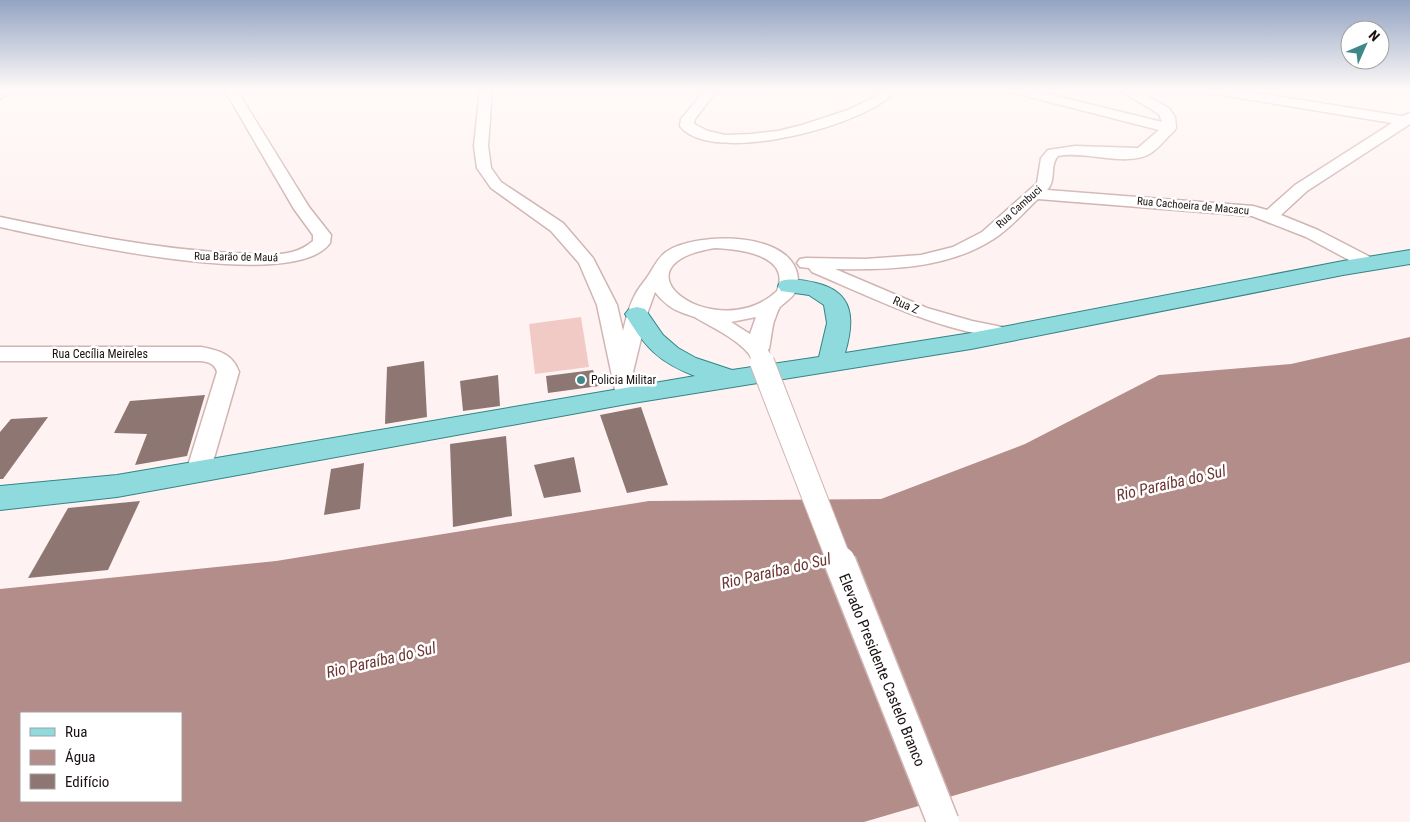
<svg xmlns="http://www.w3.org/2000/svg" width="1410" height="822" font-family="'Roboto Condensed',sans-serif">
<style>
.green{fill:#f1cac6}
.water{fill:#b38d89;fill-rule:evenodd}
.building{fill:#8e7673}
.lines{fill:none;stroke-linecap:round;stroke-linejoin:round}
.minor-casing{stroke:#d0b5b2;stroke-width:3}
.major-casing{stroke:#348486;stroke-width:2}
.minor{fill:#fff;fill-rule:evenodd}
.major{fill:#8edadc;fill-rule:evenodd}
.minor-bridge-far2-casing{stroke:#d0b5b2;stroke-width:21;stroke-linecap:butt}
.minor-bridge-far1-casing{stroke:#d0b5b2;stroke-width:26;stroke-linecap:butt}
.minor-bridge-casing{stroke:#d0b5b2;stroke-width:34;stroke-linecap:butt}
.minor-bridge-far2{stroke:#fff;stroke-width:19}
.minor-bridge-far1{stroke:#fff;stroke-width:24}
.minor-bridge{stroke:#fff;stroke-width:31}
.poi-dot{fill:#3f888a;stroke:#fff;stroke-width:2}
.labels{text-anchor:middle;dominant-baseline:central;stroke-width:5;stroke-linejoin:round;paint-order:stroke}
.far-street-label{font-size:11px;fill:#1a1110;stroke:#fff}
.street-label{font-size:12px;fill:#1a1110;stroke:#fff}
.poi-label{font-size:12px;fill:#1a1110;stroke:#fff;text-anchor:start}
.near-street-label{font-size:15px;fill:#1a1110;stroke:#fff}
.near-water-label{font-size:16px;font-style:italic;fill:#6c3733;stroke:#fff}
</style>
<rect width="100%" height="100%" fill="#fef3f2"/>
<path class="green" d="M581 317 589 367 535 374 529 324Z"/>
<path class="water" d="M1410 337V662L864 822H0V589L276 561 649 501 881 499 1025 444 1159 375 1291 364ZM21 713H181V801H21Z"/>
<g class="building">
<path d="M424 361 427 417 385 424 387 367Z"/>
<path d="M593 370 599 386 548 393 546 376Z"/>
<path d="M498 375 500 406 463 411 460 381Z"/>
<path d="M205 395 187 456 135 465 147 434 114 433 130 401Z"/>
<path d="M641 407 668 485 627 493 600 415Z"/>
<path d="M48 417 3 479H0V432L11 419Z"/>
<path d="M506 436 512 516 453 527 450 444Z"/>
<path d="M574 457 581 492 544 498 534 465Z"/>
<path d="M364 463 360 509 324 515 331 469Z"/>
<path d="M140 501 108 570 28 578 68 508Z"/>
</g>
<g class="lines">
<g class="minor-casing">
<g id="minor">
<path d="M0 89H15L0 99Z"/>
<path d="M224 89H236L309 207 331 235 330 243C294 295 57 239 0 227V217C77 233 153 249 231 253 251 253 273 257 292 252 300 250 307 246 313 241V235L294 209Z"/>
<path d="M480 89H492L488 146 491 168 501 182 563 223 593 258 617 305 623 331C626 319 629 306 635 295 639 287 645 281 650 273 655 265 658 258 666 252 696 231 800 230 798 283 797 296 787 300 780 307 777 311 776 317 774 321 771 331 770 353 766 358L759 359 752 358C740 340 715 329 698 319 694 316 688 315 683 313 671 309 663 302 655 292L647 314 633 372 638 395 635 400 627 402 619 400 616 395 597 305 579 263 551 231 491 188 477 168 474 146ZM715 248C739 249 792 255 777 291 717 347 605 266 715 248ZM756 317 750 334 731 322Z"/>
<path d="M706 89H718L695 119 694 124 708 131 725 135 751 134 778 131 802 125 848 110 874 97 885 89H897C872 125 711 167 680 126L681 119Z"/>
<path d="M1008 89H1028L1162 122 1159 114 1118 89H1133L1169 108 1175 117 1176 128 1174 131C1166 138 1160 147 1151 153 1128 168 1085 150 1058 156 1049 165 1057 180 1047 190L1253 206 1267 210 1295 185 1392 123 1209 93 1203 89H1231L1402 116 1410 113V124L1307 191 1281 215 1318 230 1374 259 1377 263 1374 267 1368 268 1362 267 1306 237 1252 216 1038 199C1024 212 1009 230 992 240 946 269 888 270 835 269L927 308 972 321 1017 330 1020 334 1017 338C1006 341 995 337 983 335 923 323 868 296 812 272L809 268 800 267 797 263 800 259 806 258 865 259 921 255 953 247 982 232 1037 183 1041 158 1048 150 1075 146 1138 148 1159 130 1010 92Z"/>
<path d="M0 347H201C218 350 233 354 239 372L210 472 207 478 198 481 189 478 186 472 217 372C215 364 209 362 201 361H0Z"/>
</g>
</g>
<g class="major-casing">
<path id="major" d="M1410 250V264L1343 275 971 349 627 404 117 497 0 510V486L117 475 695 376C658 362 645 347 625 314L629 309 637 307 645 309 663 335 678 348 696 358 732 370 819 357 827 323 824 305 809 295 781 291 778 286 781 281C792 278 804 280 816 283 854 292 855 319 845 353L971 333 1343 261Z"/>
</g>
<use href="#minor" class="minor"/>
<use href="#major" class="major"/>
<g class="minor-bridge-far2-casing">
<path id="minor-bridge-far2" d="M759 353 763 363"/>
</g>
<g class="minor-bridge-far1-casing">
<path id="minor-bridge-far1" d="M762 362 840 563"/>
</g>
<g class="minor-bridge-casing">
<path id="minor-bridge" d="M840 562 943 822"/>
</g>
<use href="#minor-bridge-far2" class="minor-bridge-far2"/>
<use href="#minor-bridge-far1" class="minor-bridge-far1"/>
<use href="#minor-bridge" class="minor-bridge"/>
</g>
<linearGradient id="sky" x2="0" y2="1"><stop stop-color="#93a4c2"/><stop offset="0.44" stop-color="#fffaf9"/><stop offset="1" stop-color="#fffaf9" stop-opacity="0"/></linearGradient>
<rect width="1410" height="204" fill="url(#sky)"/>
<circle class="poi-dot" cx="581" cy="380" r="5"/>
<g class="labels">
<g class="far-street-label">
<text transform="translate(1193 206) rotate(5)">Rua Cachoeira de Macacu</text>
<text transform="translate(1019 207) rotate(-42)">Rua Cambuci</text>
<text transform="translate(236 257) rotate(1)">Rua Barão de Mauá</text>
</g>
<g class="street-label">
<text transform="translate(906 305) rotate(23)">Rua Z</text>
<text x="100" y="354">Rua Cecília Meireles</text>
</g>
<g class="poi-label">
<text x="591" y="380">Policia Militar</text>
</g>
<g class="near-street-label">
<text transform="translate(882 670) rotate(68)">Elevado Presidente Castelo Branco</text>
</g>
<g class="near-water-label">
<text transform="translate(1171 483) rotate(-13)">Rio Paraíba do Sul</text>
<text transform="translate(776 571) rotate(-13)">Rio Paraíba do Sul</text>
<text transform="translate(381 660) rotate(-13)">Rio Paraíba do Sul</text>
</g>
</g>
<rect x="20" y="712" width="162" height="90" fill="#ffffff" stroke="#a3a09f"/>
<rect x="30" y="728" width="25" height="8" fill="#8edadc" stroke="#a3a09f"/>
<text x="65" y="737" font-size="15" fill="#1a1110">Rua</text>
<rect x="30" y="750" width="25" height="15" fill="#b38d89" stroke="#a3a09f"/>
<text x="65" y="762" font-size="15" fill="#1a1110">Água</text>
<rect x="30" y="774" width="25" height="15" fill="#8e7673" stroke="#a3a09f"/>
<text x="65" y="787" font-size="15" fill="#1a1110">Edifício</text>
<g transform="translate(1365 45) rotate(45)"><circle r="24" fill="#ffffff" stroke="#a3a09f"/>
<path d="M0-4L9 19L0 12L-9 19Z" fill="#3f888a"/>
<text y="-8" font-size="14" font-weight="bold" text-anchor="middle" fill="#1a1110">N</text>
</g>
</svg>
